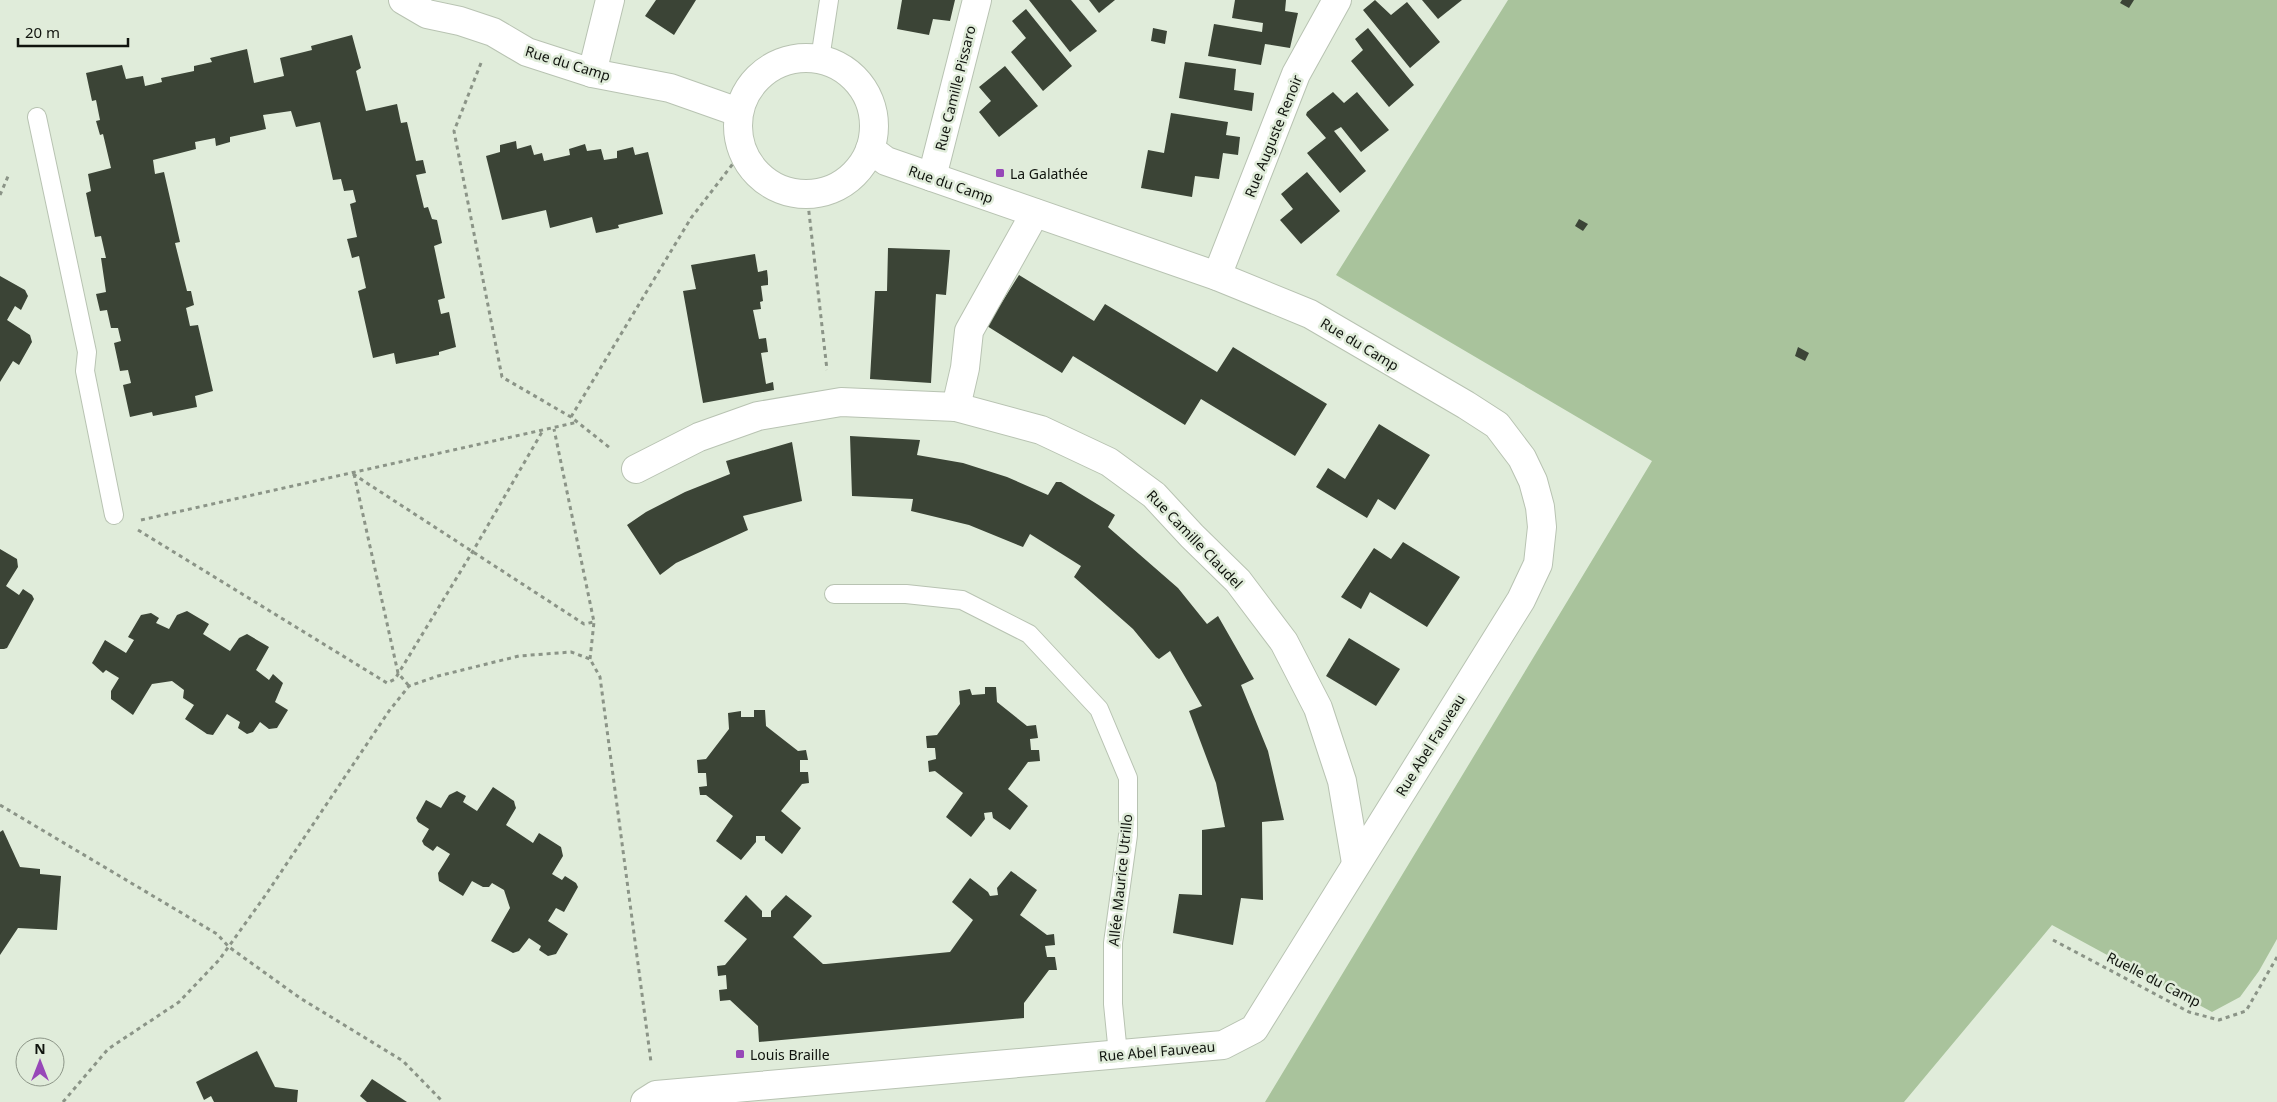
<svg xmlns="http://www.w3.org/2000/svg" width="2277" height="1102" font-family="'Noto Sans',sans-serif">
<style>
.green{fill:#a9c39c}
.building{fill:#3b4436}
.lines{fill:none;stroke-linecap:round;stroke-linejoin:round}
.lane-casing{stroke:#b8c3b2;stroke-width:20}
.street-casing{stroke:#b8c3b2;stroke-width:30}
.path{stroke:#8b9487;stroke-width:3;stroke-dasharray:4 4;stroke-linecap:butt}
.lane{stroke:#fff;stroke-width:18}
.street{stroke:#fff;stroke-width:28}
.poi-dot{fill:#9748b8;stroke:#e0ecda;stroke-width:2}
.labels{text-anchor:middle;dominant-baseline:central;stroke-width:5;stroke-linejoin:round;paint-order:stroke}
.street-label{font-size:14px;fill:#10140e;stroke:#e0ecda}
.poi-label{font-size:14px;fill:#10140e;stroke:#e0ecda;text-anchor:start}
</style>
<rect width="100%" height="100%" fill="#e0ecda"/>
<path class="green" d="M1508 0H2277V939L2259 971 2240 997 2212 1012 2052 925 1904 1102H1265L1652 461 1336 275Z"/>
<g class="building">
<path d="M656 0H696L674 35 645 16Z"/>
<path d="M902 0H955L950 21 933 19 929 35 897 29Z"/>
<path d="M1029 0H1071L1097 31 1070 52Z"/>
<path d="M1089 0H1115L1099 13Z"/>
<path d="M1235 0H1286L1285 11 1298 13 1290 48 1265 44 1261 65 1208 56 1214 24 1262 32 1263 23 1232 18Z"/>
<path d="M1375 0 1391 15 1407 2 1440 42 1410 68 1363 10Z"/>
<path d="M1422 0H1462L1438 19Z"/>
<path d="M2122 0H2134L2129 8 2120 3Z"/>
<path d="M1026 9 1072 66 1043 91 1011 52 1026 38 1012 21Z"/>
<path d="M1153 28 1167 31 1165 44 1151 41Z"/>
<path d="M1368 28 1414 85 1389 107 1351 61 1363 50 1355 39Z"/>
<path d="M352 35 361 68 356 71 366 111 397 104 401 123 407 122 416 161 423 160 426 173 416 175 424 208 428 207 432 219 437 220 442 243 434 246 445 298 438 300 441 314 449 312 456 347 439 352V355L396 364 394 353 373 358 358 291 366 288 359 256 352 258 347 239 357 237 350 204 356 202 353 190 344 191 341 179 333 180 320 122 296 127 291 111 263 115 266 129 230 137V142L216 146 215 138 195 142 196 149 153 160 155 174 164 172 180 242 175 243 187 291H191L194 305 186 308 190 326 198 325 213 391 195 396 197 407 153 416 152 412 130 417 123 385 131 383 128 370 120 371 114 343 121 341 118 328H111L107 310 100 311 96 294 106 292 101 258H106L101 236 95 237 86 193 91 191 88 174 111 168 103 134 100 135 96 121 100 120 96 100 92 101 86 73 122 65 126 79 143 76 145 86 162 82 161 78 194 71V66L212 62 210 58 247 49 254 83 284 76 280 58 312 50 311 46Z"/>
<path d="M1185 62 1236 69 1234 90 1254 93 1252 111 1179 98Z"/>
<path d="M1005 66 1038 106 999 137 979 112 991 101 979 87Z"/>
<path d="M1333 92 1344 103 1357 92 1389 130 1361 152 1341 127 1334 131 1366 171 1340 193 1307 153 1326 138 1306 115 1307 112Z"/>
<path d="M1171 113 1228 122 1226 135 1240 137 1238 155 1223 153 1219 179 1195 176 1192 197 1141 188 1148 150 1164 153Z"/>
<path d="M516 141 517 149 531 145 534 155 542 153 544 161 570 155 569 149 585 144 587 151 601 149 604 160 617 158V151L633 147 635 155 648 152 663 214 618 225 619 228 596 233 592 217 550 228 546 210 502 220 486 156 500 152V145Z"/>
<path d="M1307 172 1340 211 1301 244 1280 220 1293 209 1281 194Z"/>
<path d="M1579 219 1588 224 1583 231 1575 226Z"/>
<path d="M888 248 950 250 946 295 936 294 931 383 870 379 875 291H887Z"/>
<path d="M755 254 758 272 767 270 768 279V285L761 286 763 301 760 302 761 309 753 310 759 339 766 338 768 352 761 353 766 384 773 382 774 390 703 403 683 291 696 289 691 265Z"/>
<path d="M1019 275 1094 321 1105 304 1217 372 1233 347 1327 404 1295 456 1201 399 1185 425 1073 356 1062 373 987 326Z"/>
<path d="M0 276 25 290 28 296 21 310 15 306 7 320 30 335 32 342 19 365 13 361 0 382Z"/>
<path d="M1798 347 1809 353 1805 361 1795 356Z"/>
<path d="M1379 424 1430 455 1395 510 1378 499 1367 518 1316 487 1328 468 1345 479Z"/>
<path d="M850 436 920 440 917 455 963 463 1007 477 1048 495 1056 482H1061L1115 515 1108 527 1178 588 1207 624 1218 616 1254 679 1241 685 1268 751 1284 820 1262 822 1263 900 1241 898 1233 945 1173 933 1179 894 1202 895V830L1225 827 1216 783 1189 711 1202 706 1170 651 1159 659 1156 657 1133 629 1074 577 1081 566 1030 534 1023 547 969 525 911 511 913 499 852 496Z"/>
<path d="M792 442 802 501 743 516 748 530 676 563 660 575 627 525 646 512 685 492 730 474 726 461Z"/>
<path d="M1403 542 1460 577 1427 627 1370 592 1361 609 1341 597 1374 548 1391 559Z"/>
<path d="M0 549 17 559 18 567 6 586 19 595 23 589 32 595 34 599 7 648 4 649H0Z"/>
<path d="M187 611 209 624 203 634 230 651 239 638 247 634 269 647 256 670 269 680 273 674 283 683 275 702 288 710 277 728 269 729 260 722 253 732 247 734 238 728 240 722 227 714 213 735 207 734 185 719 194 705 183 698 184 690 172 681 152 684 133 715 111 699V691L119 678 106 670 103 673 92 663 105 640 126 653 134 640 128 637 141 615 151 613 159 618 156 623 169 629 177 615Z"/>
<path d="M1349 638 1400 669 1376 706 1326 676Z"/>
<path d="M985 687H996L997 702 1027 726 1036 725 1038 738 1030 739 1031 750H1039L1040 761 1028 762 1008 789 1028 806 1010 830 993 818 992 812 984 813 985 819 971 837 946 817 963 793 935 771 929 772 928 761 936 759 935 748H927L926 736 937 735 960 704 959 691 970 689 972 695 985 694Z"/>
<path d="M754 710H765L766 726 798 751 806 750 808 760H800V772H808L809 783 802 784 781 811 801 828 782 854 765 840V836H756V842L741 860 716 841 733 816 706 795H700L699 787 707 786 706 773H698L697 760 706 759 729 729 728 713 741 711V717H754Z"/>
<path d="M493 787 514 801 515 805 516 808 506 825 533 843 539 833 561 847 563 856 552 874 562 880 565 876 576 883 578 887 564 912 556 908 548 921 568 934 556 954 548 956 539 950 541 946 529 938 519 951 513 953 491 941 510 908 504 890 492 883 489 887H483L472 881 463 896 439 881 438 873 450 854 437 846 433 851 424 845 422 841 429 829 418 822 416 818 426 800 441 808 449 795 457 791 466 796 463 802 477 811Z"/>
<path d="M3 830 20 867 40 869V874L61 876 57 930 18 928 0 955V832Z"/>
<path d="M1011 871 1037 890 1020 915 1047 935 1054 934 1055 945 1045 946 1047 957H1055L1057 970H1049L1024 1003V1018L759 1042 758 1026 730 1000 720 1001 719 990 727 989 726 975 718 976 717 966 725 965 747 939 724 921 746 895 762 911V917H771V911L786 895 812 916 793 937 823 964H826L950 952 973 920 952 902 970 878 988 892 990 896 998 895 997 888Z"/>
<path d="M257 1051 275 1087 298 1090 297 1102H214L211 1096 204 1100 196 1082Z"/>
<path d="M372 1079 407 1102H367L360 1096Z"/>
</g>
<g class="lines">
<g class="lane-casing">
<g id="lane">
<path d="M820 59 829 0"/>
<path d="M37 117 87 352 85 371 114 515"/>
<path d="M834 594H906L962 600 1029 634 1099 709 1128 778V835L1113 943V1004L1118 1054"/>
</g>
</g>
<g class="street-casing">
<g id="street">
<path d="M403 0 427 14 460 21 493 32 527 52 592 73 670 88 738 112"/>
<circle cx="806" cy="126" r="68"/>
<path d="M592 73 610 0"/>
<path d="M932 177 977 0"/>
<path d="M1217 276 1296 74 1337 0"/>
<path d="M956 407 965 368 969 331 1035 213"/>
<path d="M636 469 699 437 758 416 841 402 956 407 1041 430 1109 462 1154 495 1192 536 1238 581 1284 642 1318 708 1342 781 1356 863"/>
<path d="M645 1102 656 1095 1223 1045 1254 1029 1521 600 1538 564 1542 527 1540 507 1533 481 1522 458 1497 425 1466 405 1310 314 1217 276 886 161 870 149"/>
</g>
</g>
<g class="path">
<path d="M481 63 454 131 502 377 571 417 610 448"/>
<path d="M0 195 9 174"/>
<path d="M807 195 827 370"/>
<path d="M571 417 691 218 742 152"/>
<path d="M353 474 584 624 594 622 554 429"/>
<path d="M354 474 398 673 409 686"/>
<path d="M141 520 578 422"/>
<path d="M138 530 387 683 395 679 473 551 542 432"/>
<path d="M590 659 594 622"/>
<path d="M0 805 217 934 229 947 300 998 403 1061 443 1102"/>
<path d="M2053 940 2189 1012 2219 1020 2246 1011 2277 957"/>
<path d="M63 1102 108 1049 179 1002 219 960 267 893 389 711 409 686 438 676 519 656 571 652 590 659 600 677 651 1062"/>
</g>
<use href="#lane" class="lane"/>
<use href="#street" class="street"/>
</g>
<g class="poi-dot">
<rect x="995" y="168" width="10" height="10" rx="2.5"/>
<rect x="735" y="1049" width="10" height="10" rx="2.5"/>
</g>
<g class="labels">
<g class="street-label">
<text transform="translate(568 63) rotate(17)">Rue du Camp</text>
<text transform="translate(955 88) rotate(-76)">Rue Camille Pissaro</text>
<text transform="translate(1273 136) rotate(-68)">Rue Auguste Renoir</text>
<text transform="translate(951 184) rotate(19)">Rue du Camp</text>
<text transform="translate(1360 344) rotate(31)">Rue du Camp</text>
<text transform="translate(1195 539) rotate(46)">Rue Camille Claudel</text>
<text transform="translate(1430 745) rotate(-58)">Rue Abel Fauveau</text>
<text transform="translate(1120 880) rotate(-84)">Allée Maurice Utrillo</text>
<text transform="translate(2154 979) rotate(27)">Ruelle du Camp</text>
<text transform="translate(1157 1051) rotate(-5)">Rue Abel Fauveau</text>
</g>
<g class="poi-label">
<text x="1010" y="173">La Galathée</text>
<text x="750" y="1054">Louis Braille</text>
</g>
</g>
<g transform="translate(40 1062)"><circle r="24" fill="#e0ecda" stroke="#8d9688"/>
<path d="M0-4L9 19L0 12L-9 19Z" fill="#9748b8"/>
<text y="-8" font-size="14" font-weight="bold" text-anchor="middle" fill="#10140e">N</text>
</g>
<path d="M18 38v8h110v-8" fill="none" stroke="#10140e" stroke-width="2.5"/>
<text x="25" y="38" font-size="15" fill="#10140e" stroke="#e0ecda" stroke-width="4" paint-order="stroke">20 m</text>
</svg>
